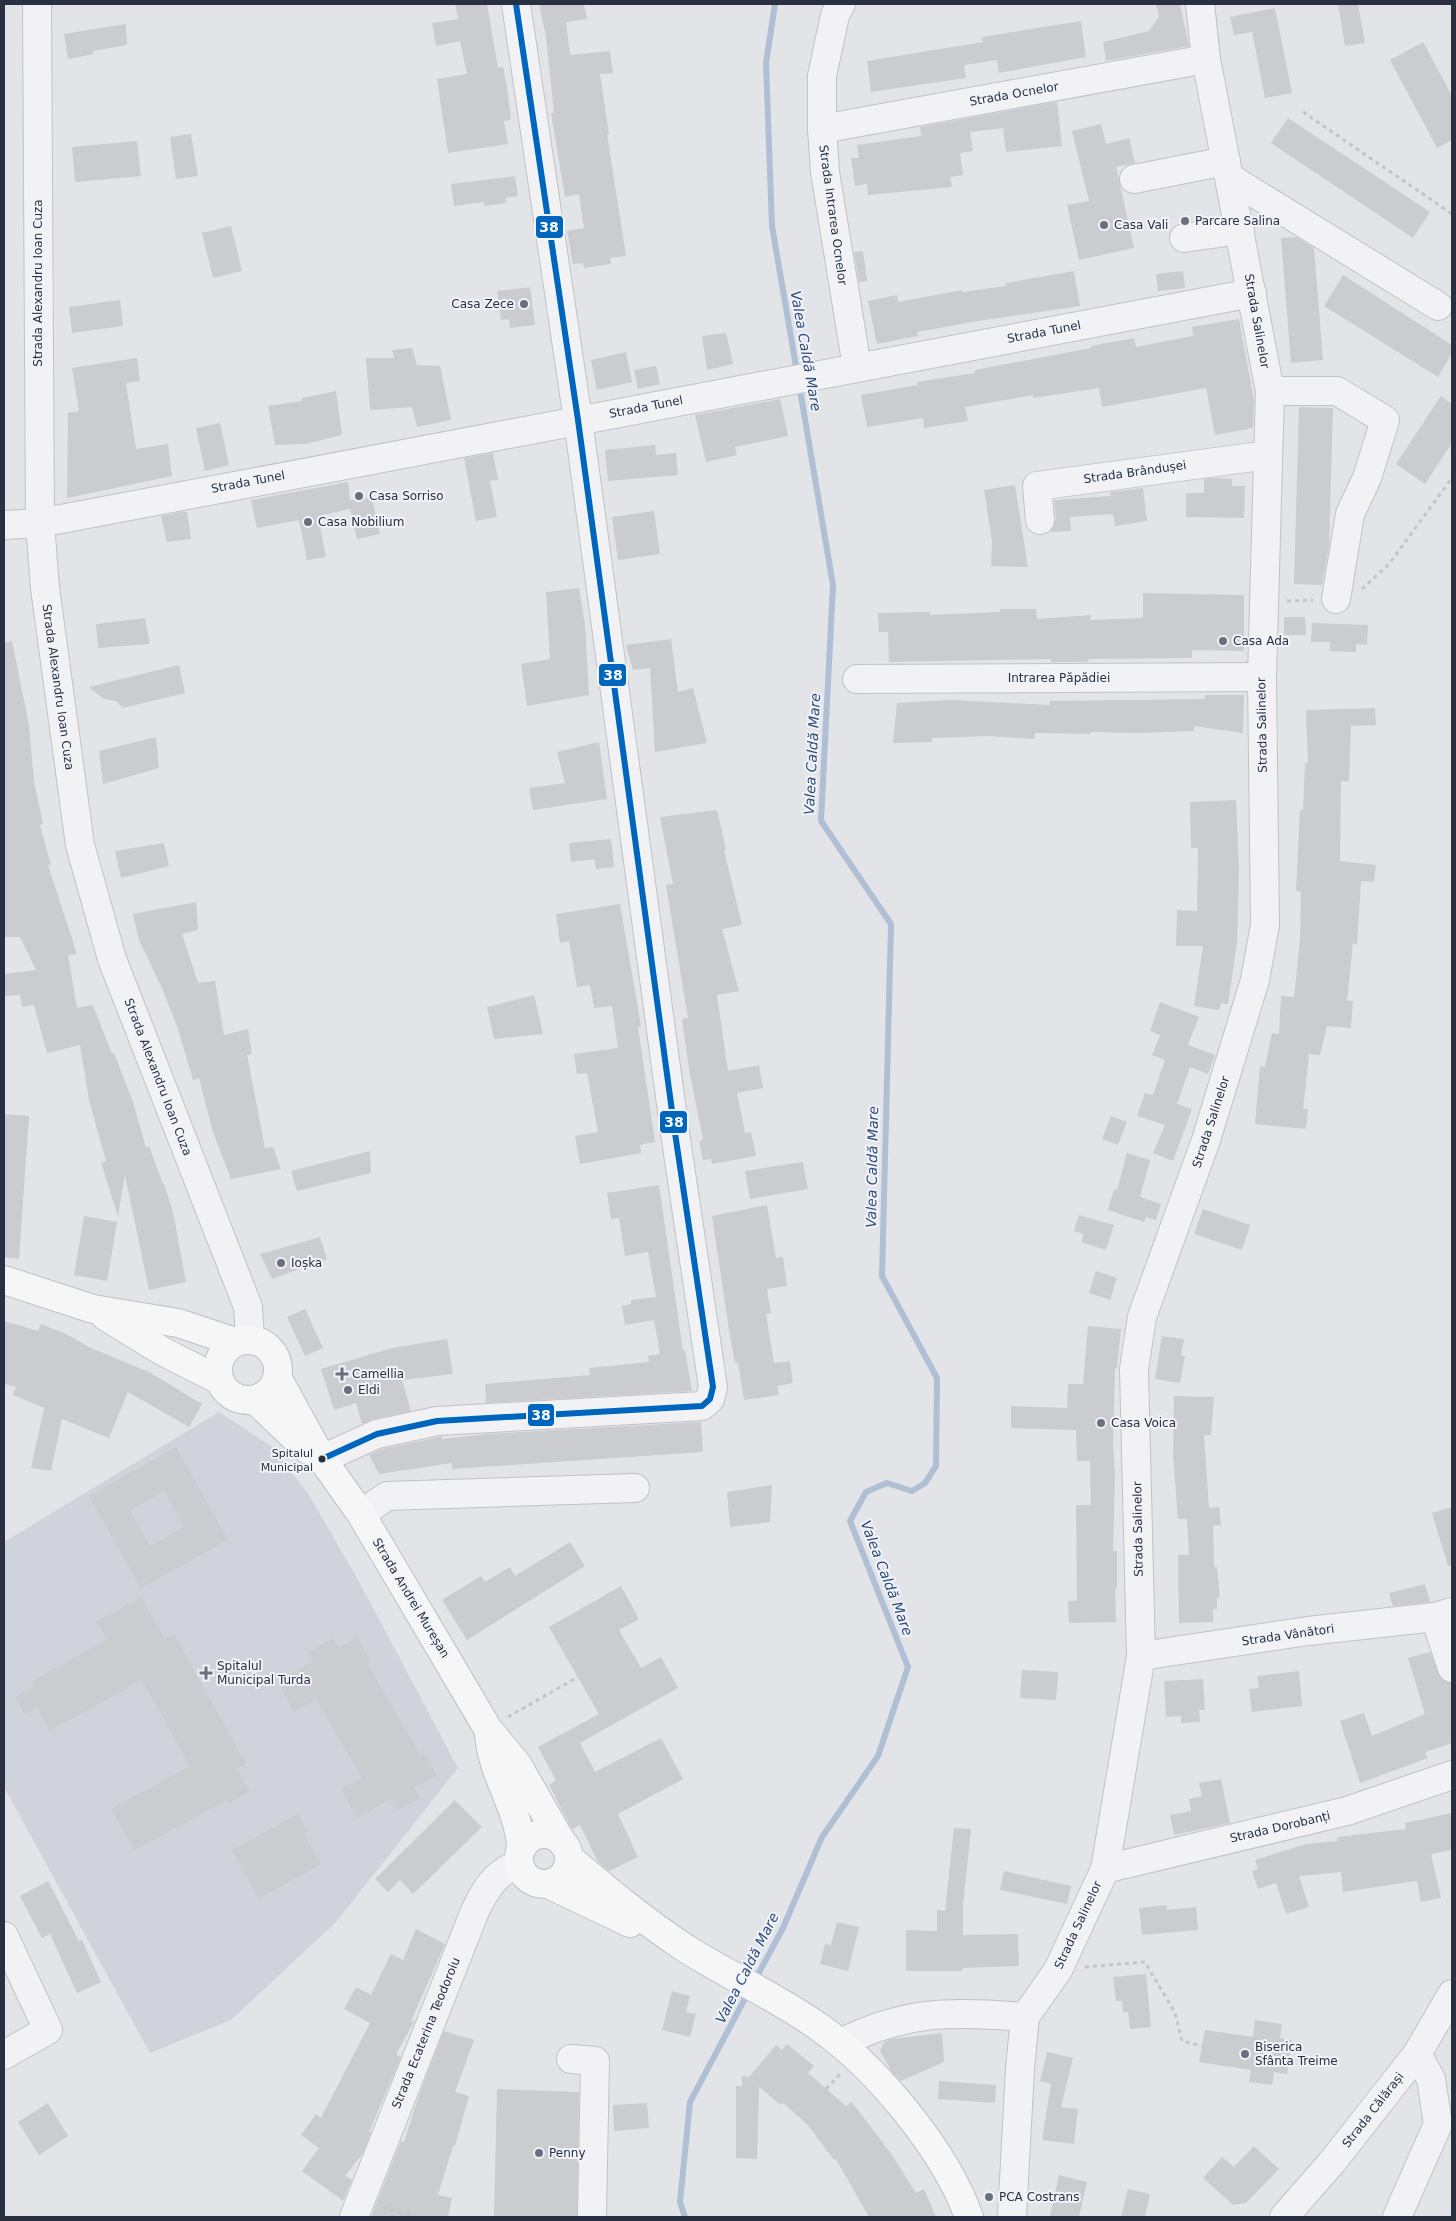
<svg xmlns="http://www.w3.org/2000/svg" width="1456" height="2221" font-family="'DejaVu Sans',sans-serif">
<style>
.built{fill:#d0d3db}
.lines{fill:none;stroke-linecap:round;stroke-linejoin:round}
.stream{stroke:#afbfd4;stroke-width:6}
.building{fill:#caccd0;fill-rule:evenodd}
.minor-casing{stroke:#c0c2c6;stroke-width:30}
.major-casing{stroke:#bec1c6;stroke-width:30}
.path{stroke:#c3c5c9;stroke-width:3;stroke-dasharray:4 4;stroke-linecap:butt}
.minor{stroke:#f2f2f4;stroke-width:28}
.major{stroke:#f6f6f7;stroke-width:28}
.bus-1-casing{stroke:#f0f3f7;stroke-width:10}
.bus-1{stroke:#0065bd;stroke-width:6}
.poi-dot{fill:#696f7c;stroke:#f0f3f7;stroke-width:2}
.bus-dot{fill:#283042;stroke:#f0f3f7;stroke-width:2}
.labels{text-anchor:middle;dominant-baseline:central;stroke-width:4;stroke-linejoin:round;paint-order:stroke}
.bus-label{font-size:11px;fill:#283042;stroke:#f0f3f7;text-anchor:end}
.street-label{font-size:12px;fill:#283042;stroke:#f0f3f7}
.poi-label{font-size:12px;fill:#283042;stroke:#f0f3f7;text-anchor:start}
.water-label{font-size:14px;font-style:italic;fill:#304c79;stroke:#f0f3f7}
.line-badge{stroke:#f0f3f7;stroke-width:2}
.badge-label{font-size:14px;text-anchor:middle;font-weight:bold;fill:#fff}
</style>
<rect width="100%" height="100%" fill="#e2e4e8"/>
<path class="built" d="M219 1412 271 1446 309 1495 357 1578 458 1768 336 1922 231 2020 150 2053 4 1787V1542Z"/>
<g class="lines">
<g class="stream">
<path d="M775 4 766 63 772 226 797 372"/>
<path d="M755 1980 783 1928 822 1837 878 1756 908 1667 850 1521 866 1492 887 1483 912 1491 925 1483 936 1466 937 1378 882 1276 891 924 821 821 833 585 799 384"/>
<path d="M685 2217 680 2202 690 2102 749 1991"/>
</g>
</g>
<g class="building">
<path d="M455 4H487L498 68 503 67 507 87 511 120 504 121 508 144 448 153 437 79 467 74 460 41 436 46 432 23 458 19Z"/>
<path d="M539 4H584L587 19 566 22 570 55 610 51 613 73 600 74 609 134H607L626 256 610 258 611 264 584 268 583 263 573 264 567 231 584 228 579 194 565 197 551 113H554L546 36Z"/>
<path d="M1156 4H1180L1189 46 1106 61 1103 42 1149 31 1159 16Z"/>
<path d="M1338 4H1358L1365 43 1345 46Z"/>
<path d="M1275 8 1292 93 1265 98 1252 32 1234 35 1230 17Z"/>
<path d="M1081 21 1086 57 999 73 997 60 964 65 966 78 871 92 867 61 983 42 982 37Z"/>
<path d="M126 24 127 45 93 51 94 54 68 59 64 34Z"/>
<path d="M1423 42 1452 96V140L1437 148 1390 60Z"/>
<path d="M1057 102 1062 146 1006 152 1003 128 970 132 973 151 960 153 963 175 950 177 952 187 868 195 867 184 855 186 851 158H859L857 145 921 136 920 127Z"/>
<path d="M1288 118 1430 212 1413 238 1271 143Z"/>
<path d="M1101 124 1106 144 1129 138 1135 163 1116 167 1134 248 1079 260 1067 205 1089 201 1072 131Z"/>
<path d="M191 134 198 176 176 179 170 137Z"/>
<path d="M137 141 141 176 75 182 72 147Z"/>
<path d="M515 176 518 196 505 198 506 203 484 206V202L454 206 451 184Z"/>
<path d="M231 226 242 271 213 278 202 233Z"/>
<path d="M1296 237 1314 248 1323 360 1291 363 1281 238Z"/>
<path d="M863 251 867 281 859 282 854 252Z"/>
<path d="M1074 271 1080 306 978 321 917 332 918 336 877 344 868 301 897 295 898 302 962 290V292L1006 286V283Z"/>
<path d="M1183 271 1185 288 1158 291 1156 274Z"/>
<path d="M1343 275 1452 345V353L1438 377 1324 306Z"/>
<path d="M530 287 535 325 510 328 509 319 501 320 497 291Z"/>
<path d="M120 300 123 326 72 333 69 307Z"/>
<path d="M1239 319 1254 400 1253 428 1215 435 1206 388 1102 407 1099 388 1033 398V395L965 407 968 421 924 428 923 418 867 427 861 395 918 385 917 382 975 373V370L1091 348V346L1134 338 1136 347 1193 336 1192 327Z"/>
<path d="M726 333 733 364 707 370 702 336Z"/>
<path d="M412 348 417 365 440 366 451 420 417 427 412 407 370 410 366 358H394L392 350Z"/>
<path d="M626 352 632 382 597 390 591 360Z"/>
<path d="M137 358 140 381 126 383 136 449 168 444 172 476 67 498 68 413 79 411 72 368Z"/>
<path d="M656 366 660 384 638 389 634 370Z"/>
<path d="M336 391 342 435 305 444 275 445 268 406 302 401V398Z"/>
<path d="M1441 396 1452 404V443L1425 484 1396 464Z"/>
<path d="M780 399 788 436 735 447 737 455 706 462 695 415Z"/>
<path d="M1299 407 1333 408 1329 546 1322 585 1294 584Z"/>
<path d="M220 423 229 465 205 471 196 428Z"/>
<path d="M655 445 656 455 676 453 678 475 608 481 605 450Z"/>
<path d="M493 453 498 480 490 481 497 517 476 521 464 458Z"/>
<path d="M1211 478 1232 479V486H1245L1244 518 1186 517V493H1204V479Z"/>
<path d="M348 482 350 500 372 498 380 534 357 539 350 509 318 516 326 557 307 560 299 520 257 528 251 500Z"/>
<path d="M1015 485 1028 567 991 566 992 541 984 490Z"/>
<path d="M1143 488 1147 521 1115 526 1113 514 1070 517 1071 531 1051 532 1056 519 1054 500 1111 496 1110 492Z"/>
<path d="M654 511 660 554 618 560 612 517Z"/>
<path d="M181 512H187L191 539 167 542 161 516Z"/>
<path d="M579 588 585 625 589 695 527 706 521 664 550 659 546 592Z"/>
<path d="M1143 593 1244 595V651L1192 650V658L1089 659 1088 662H1051V659L889 662 888 632H879L878 613 930 612V615L1000 612V609H1036L1037 619 1091 615 1090 620 1143 618Z"/>
<path d="M1284 617H1305L1306 635H1284Z"/>
<path d="M145 618 150 644 98 648 96 624Z"/>
<path d="M1312 623 1368 625 1367 645 1356 644V652L1330 651V642H1311Z"/>
<path d="M671 639 678 692 693 688 707 743 655 752 650 668 633 670 626 645Z"/>
<path d="M12 641 29 725 34 781 43 824 40 825 51 865H48L77 954 68 955 77 1008 93 1005 112 1054 114 1053 133 1102 146 1148 149 1146 163 1184H164L173 1212 186 1282 149 1290 125 1175 118 1216 101 1163 106 1161 89 1100 80 1045 47 1053 34 1005 22 1007 20 995 4 996V974L36 970 20 937H4V642Z"/>
<path d="M179 665 185 693 123 708 116 701 104 699 89 687Z"/>
<path d="M1205 695H1244L1243 733 1194 726V731L1137 733 1091 732V734L1035 733 1034 739 988 736 932 738V742L893 743 897 703 951 700 1050 705V701L1205 699Z"/>
<path d="M1375 708 1376 725 1351 726 1349 782 1341 781 1340 861 1376 865 1374 882 1361 881 1357 944 1353 943 1347 1001H1353L1351 1028 1327 1026 1320 1055 1309 1054 1303 1109H1308L1306 1129 1255 1124 1260 1066 1265 1067 1272 1033 1279 1034 1281 996 1294 997 1300 940 1301 892 1296 891 1300 810H1303L1305 763H1308L1306 710Z"/>
<path d="M156 737 159 768 103 784 99 751Z"/>
<path d="M599 742 607 799 533 810 529 788 565 783 557 752Z"/>
<path d="M1236 800 1239 870 1237 943 1228 1004 1221 1003 1219 1010 1194 1006 1203 946H1176L1177 910 1197 911 1198 848H1191L1190 802Z"/>
<path d="M717 810 726 849 724 850 742 925 722 929 739 991 717 995 728 1071 759 1065 763 1088 737 1093 745 1133 751 1132 756 1156 712 1164 711 1159 703 1160 699 1141 703 1140 690 1075 682 1019 688 1018 666 885 673 884 660 817Z"/>
<path d="M611 839 614 867 596 869 594 859 571 862 569 843Z"/>
<path d="M164 843 169 866 121 878 115 851Z"/>
<path d="M196 902 198 930 182 934 198 983 215 981 224 1035 248 1029 252 1054 247 1055 265 1148 273 1147 281 1169 231 1179 213 1132 199 1078 193 1080 178 1029 162 988 139 940 133 914Z"/>
<path d="M620 904 641 1026 638 1027 655 1142 640 1145 641 1153 580 1164 575 1136 598 1132 587 1073 577 1074 574 1054 618 1048 612 1006 594 1008 590 985 577 987 569 941 560 943 556 914Z"/>
<path d="M534 995 543 1034 494 1039 487 1007Z"/>
<path d="M1160 1002 1199 1017 1188 1045 1215 1055 1208 1074 1190 1067 1177 1104 1192 1109 1173 1161 1153 1153 1165 1125 1137 1116 1145 1093 1153 1095 1165 1060 1152 1055 1160 1035 1150 1031Z"/>
<path d="M4 1114 29 1116 19 1259 4 1257Z"/>
<path d="M1111 1116 1127 1122 1118 1145 1102 1139Z"/>
<path d="M370 1151 371 1173 297 1191 291 1171Z"/>
<path d="M1127 1153 1150 1160 1140 1197 1161 1204 1156 1220 1146 1217 1144 1222 1108 1210 1114 1189 1117 1190Z"/>
<path d="M803 1162 808 1189 750 1199 745 1171Z"/>
<path d="M659 1185 683 1351 685 1350 692 1391 486 1403 485 1384 590 1375 589 1368 649 1362 648 1356 660 1354 654 1320 625 1325 622 1306 631 1304V1300L656 1297 648 1252 625 1256 619 1218 611 1219 607 1193Z"/>
<path d="M767 1205 776 1258 783 1257 787 1286 767 1289 771 1313 766 1314 774 1363 790 1361 793 1383 777 1386 779 1395 744 1400 738 1363H735L729 1330 712 1216Z"/>
<path d="M1203 1209 1250 1225 1242 1250 1194 1234Z"/>
<path d="M1079 1215 1114 1225 1106 1250 1081 1242 1084 1234 1074 1231Z"/>
<path d="M84 1216 117 1222 107 1281 74 1275Z"/>
<path d="M320 1237 327 1259 272 1279 260 1254Z"/>
<path d="M1096 1271 1117 1278 1110 1300 1089 1293Z"/>
<path d="M305 1309 323 1348 305 1356 287 1317Z"/>
<path d="M4 1321 38 1331 41 1324 64 1333 91 1348 149 1372 202 1404 189 1427 128 1392 109 1438 62 1419 51 1471 31 1468 44 1408 13 1395 16 1387 4 1384Z"/>
<path d="M1088 1326 1121 1329 1117 1368H1115L1113 1443 1115 1475 1113 1551H1117V1589H1115L1116 1622 1069 1623 1068 1601H1077L1076 1505H1091L1090 1461H1077L1076 1430 1011 1428V1406L1067 1408 1068 1384H1083Z"/>
<path d="M1162 1336 1184 1339 1181 1356H1185L1180 1383 1155 1379Z"/>
<path d="M447 1339 453 1374 402 1380 411 1411 374 1419 362 1424 356 1403 334 1410 321 1369 392 1348Z"/>
<path d="M1174 1396 1214 1397 1211 1435H1204L1209 1508 1219 1507 1221 1525 1213 1526 1214 1567H1217L1220 1598H1217V1609H1213V1622L1179 1623 1178 1555H1189L1187 1519H1178L1173 1455Z"/>
<path d="M701 1422 703 1452 452 1469V1463L379 1474 369 1455 382 1449 439 1437 442 1436V1439L488 1434Z"/>
<path d="M176 1447 228 1540 141 1588 89 1496ZM164 1491 184 1527 150 1546 130 1511Z"/>
<path d="M772 1485 770 1522 730 1527 727 1492Z"/>
<path d="M1452 1507V1565L1448 1566 1432 1513Z"/>
<path d="M570 1542 585 1566 467 1640 442 1600 481 1576 485 1582 510 1567 515 1576Z"/>
<path d="M1425 1584 1430 1602 1393 1606 1389 1593Z"/>
<path d="M621 1586 639 1619 619 1630 641 1668 661 1657 678 1688 580 1743 595 1772 661 1738 683 1779 618 1814 638 1857 609 1871 598 1862 580 1825 572 1829 549 1785 556 1780 538 1747 599 1714 549 1627Z"/>
<path d="M141 1597 165 1639 174 1634 246 1764 237 1769 250 1792 228 1803 227 1800 135 1850 111 1809 190 1766 142 1680 50 1731 37 1708 25 1715 15 1697 35 1686 32 1681 107 1640 97 1621Z"/>
<path d="M357 1637 371 1661 367 1663 420 1755 424 1753 437 1776 414 1788 420 1798 397 1810 391 1799 357 1818 341 1789 362 1778 316 1699 294 1712 278 1682 313 1661 308 1652 333 1638 338 1648Z"/>
<path d="M1430 1652 1441 1679 1452 1683V1743L1425 1752 1428 1758 1360 1783 1340 1721 1364 1713 1372 1736 1425 1714 1408 1658Z"/>
<path d="M1022 1670 1058 1672 1056 1700 1020 1698Z"/>
<path d="M1299 1671 1302 1706 1252 1712 1249 1689 1259 1688 1257 1676Z"/>
<path d="M1203 1679 1205 1710H1199L1200 1722 1181 1723V1716L1166 1717 1164 1681Z"/>
<path d="M1221 1779 1230 1823 1174 1835 1170 1815 1191 1811 1189 1799 1202 1796 1199 1783Z"/>
<path d="M455 1800 482 1827 413 1894 400 1880 388 1892 375 1879Z"/>
<path d="M1452 1813V1850L1431 1854 1441 1898 1421 1902 1417 1881 1343 1892 1341 1872 1299 1876 1309 1907 1286 1914 1276 1883 1258 1889 1252 1871 1258 1869 1255 1860 1306 1844 1338 1841 1337 1837 1406 1829 1405 1823Z"/>
<path d="M298 1814 308 1832 304 1834 321 1864 259 1899 232 1850Z"/>
<path d="M954 1828 971 1829 963 1905V1935L1018 1934 1019 1966 963 1968 962 1971H906V1930L937 1931V1910L945 1911Z"/>
<path d="M1004 1871 1071 1886 1067 1904 1000 1890Z"/>
<path d="M48 1881 79 1941 82 1940 101 1982 77 1993 50 1934 42 1938 20 1896Z"/>
<path d="M1166 1905 1167 1910 1196 1907 1198 1930 1142 1935 1139 1908Z"/>
<path d="M837 1922 859 1927 848 1971 820 1964 825 1944 831 1945Z"/>
<path d="M416 1929 445 1944 411 2021 414 2022 396 2054 401 2057 369 2132H371L363 2153 345 2176 352 2180 343 2201 302 2171 319 2148 301 2135 316 2114 321 2118 370 2023 344 2009 356 1987 371 1995 391 1954 403 1960Z"/>
<path d="M1146 1974 1151 2027 1130 2029 1128 2012H1123L1122 2001H1116L1113 1977Z"/>
<path d="M672 1991 690 1996 686 2012 696 2014 690 2037 662 2030Z"/>
<path d="M1255 2020 1282 2024 1280 2038 1292 2040 1287 2074 1274 2072 1272 2085 1249 2082 1251 2070 1199 2062 1205 2030 1253 2037Z"/>
<path d="M444 2031 474 2040 455 2092 469 2096 455 2146H453L438 2195 452 2198 448 2217H371L401 2141 404 2142 418 2098Z"/>
<path d="M942 2033 944 2062 901 2081 892 2072 880 2051 884 2042 891 2039Z"/>
<path d="M787 2044 814 2066 808 2073 846 2106 852 2102 892 2155 916 2193 924 2189 936 2217H869L836 2159 834 2160 807 2124 783 2103 781 2105 759 2087 757 2159 736 2158V2086H742V2076L749 2077 776 2045 782 2050Z"/>
<path d="M1047 2052 1073 2058 1061 2107 1078 2109 1074 2144 1042 2140 1051 2084 1040 2081Z"/>
<path d="M939 2081 996 2085 995 2103 938 2099Z"/>
<path d="M497 2089 579 2092 577 2217H494Z"/>
<path d="M48 2103 68 2136 39 2155 18 2122Z"/>
<path d="M647 2103 649 2128 614 2131 613 2105Z"/>
<path d="M1254 2146 1279 2169 1246 2203 1233 2205 1203 2178 1222 2157 1234 2167Z"/>
<path d="M1059 2175 1087 2182 1079 2217H1050Z"/>
<path d="M1128 2189 1150 2194 1145 2217H1121Z"/>
</g>
<g class="lines">
<g class="minor-casing">
<g id="minor">
<path d="M37 4 40 523 45 588 80 845 112 959 248 1307 250 1339"/>
<path d="M841 4 835 15 822 76V129L825 172 857 367"/>
<path d="M822 129 1206 59"/>
<path d="M1230 178 1438 306"/>
<path d="M1134 179 1226 161"/>
<path d="M1184 238 1240 230"/>
<path d="M1270 391H1337L1385 420 1367 478 1350 514 1336 599"/>
<path d="M1040 520 1037 486 1268 455"/>
<path d="M4 525 40 523 1252 293"/>
<path d="M857 679 1262 677"/>
<path d="M322 1459 377 1434 437 1421 702 1406 710 1399 713 1387 675 1133 578 420 516 4"/>
<path d="M361 1514 387 1496 635 1488"/>
<path d="M1435 1617 1452 1668"/>
<path d="M1141 1656 1308 1631 1435 1617 1452 1612"/>
<path d="M1105 1869 1347 1811 1452 1775"/>
<path d="M4 1936 48 2030 4 2055"/>
<path d="M841 2043C905 2010 955 2011 1025 2017"/>
<path d="M571 2059 595 2061 592 2215"/>
<path d="M354 2217 475 1911C484 1892 496 1870 519 1865"/>
<path d="M1012 2217 1020 2069 1025 2017 1058 1970 1105 1869 1141 1656 1134 1369 1142 1317 1206 1140 1255 980 1265 925 1262 677 1270 391 1206 59 1200 4"/>
<path d="M1284 2217 1333 2161 1417 2054 1452 1994"/>
<path d="M1397 2217 1438 2124 1431 2079 1417 2054"/>
</g>
</g>
<g class="major-casing">
<g id="major">
<path d="M4 1280 93 1309 178 1323 235 1342"/>
<path d="M105 1316 162 1351 219 1380"/>
<circle cx="248" cy="1370" r="30"/>
<path d="M278 1379 322 1459 361 1514 488 1729 517 1764 561 1841"/>
<path d="M255 1400 308 1450"/>
<path d="M489 1735C492 1775 519 1808 521 1847"/>
<circle cx="544" cy="1859" r="25"/>
<path d="M569 1858C607 1890 644 1921 685 1948 729 1976 777 1997 819 2027 877 2068 945 2150 969 2217"/>
<path d="M548 1884 630 1923"/>
</g>
</g>
<g class="path">
<path d="M1303 112 1452 214"/>
<path d="M1362 589 1389 564 1452 478"/>
<path d="M1287 601 1313 600"/>
<path d="M508 1717 578 1677"/>
<path d="M1085 1967 1145 1962 1175 2013 1182 2041 1202 2046"/>
<path d="M826 2089 840 2074"/>
<path d="M383 2208 413 2215"/>
</g>
<use href="#minor" class="minor"/>
<use href="#major" class="major"/>
<g class="bus-1-casing">
<path id="bus-1" d="M322 1459 377 1434 437 1421 702 1406 710 1399 713 1387 675 1133 578 420 516 4"/>
</g>
<use href="#bus-1" class="bus-1"/>
</g>
<g class="poi-dot">
<circle cx="1185" cy="221" r="5"/>
<circle cx="1104" cy="225" r="5"/>
<circle cx="524" cy="304" r="5"/>
<circle cx="359" cy="496" r="5"/>
<circle cx="308" cy="522" r="5"/>
<circle cx="1223" cy="641" r="5"/>
<circle cx="281" cy="1263" r="5"/>
<path d="M339.5 1366.5h5v5h5v5h-5v5h-5v-5h-5v-5h5z"/>
<circle cx="348" cy="1390" r="5"/>
<circle cx="1101" cy="1423" r="5"/>
<path d="M203.5 1665.5h5v5h5v5h-5v5h-5v-5h-5v-5h5z"/>
<circle cx="1245" cy="2054" r="5"/>
<circle cx="539" cy="2153" r="5"/>
<circle cx="989" cy="2197" r="5"/>
</g>
<circle class="bus-dot" cx="322" cy="1459" r="4.5"/>
<g class="labels">
<g class="bus-label">
<text x="313" y="1453">Spitalul<tspan x="313" dy="14">Municipal</tspan></text>
</g>
<g class="street-label">
<text transform="translate(1014 94) rotate(-10)">Strada Ocnelor</text>
<text transform="translate(833 215) rotate(82)">Strada Intrarea Ocnelor</text>
<text transform="translate(38 283) rotate(-90)">Strada Alexandru Ioan Cuza</text>
<text transform="translate(1257 321) rotate(80)">Strada Salinelor</text>
<text transform="translate(1044 332) rotate(-11)">Strada Tunel</text>
<text transform="translate(646 407) rotate(-11)">Strada Tunel</text>
<text transform="translate(1135 472) rotate(-8)">Strada Brândușei</text>
<text transform="translate(248 482) rotate(-11)">Strada Tunel</text>
<text x="1059" y="678">Intrarea Păpădiei</text>
<text transform="translate(58 687) rotate(82)">Strada Alexandru Ioan Cuza</text>
<text transform="translate(1262 725) rotate(-91)">Strada Salinelor</text>
<text transform="translate(158 1077) rotate(69)">Strada Alexandru Ioan Cuza</text>
<text transform="translate(1211 1122) rotate(-72)">Strada Salinelor</text>
<text transform="translate(1138 1529) rotate(-91)">Strada Salinelor</text>
<text transform="translate(411 1598) rotate(59)">Strada Andrei Mureșan</text>
<text transform="translate(1288 1635) rotate(-8)">Strada Vânători</text>
<text transform="translate(1280 1827) rotate(-13)">Strada Dorobanți</text>
<text transform="translate(1078 1925) rotate(-65)">Strada Salinelor</text>
<text transform="translate(426 2033) rotate(-68)">Strada Ecaterina Teodoroiu</text>
<text transform="translate(1373 2110) rotate(-52)">Strada Călărași</text>
</g>
<g class="poi-label">
<text x="1195" y="221">Parcare Salina</text>
<text x="1114" y="225">Casa Vali</text>
<text x="514" y="304" text-anchor="end">Casa Zece</text>
<text x="369" y="496">Casa Sorriso</text>
<text x="318" y="522">Casa Nobilium</text>
<text x="1233" y="641">Casa Ada</text>
<text x="291" y="1263">Ioșka</text>
<text x="352" y="1374">Camellia</text>
<text x="358" y="1390">Eldi</text>
<text x="1111" y="1423">Casa Voica</text>
<text x="217" y="1666">Spitalul<tspan x="217" dy="14">Municipal Turda</tspan></text>
<text x="1255" y="2047">Biserica<tspan x="1255" dy="14">Sfânta Treime</tspan></text>
<text x="549" y="2153">Penny</text>
<text x="999" y="2197">PCA Costrans</text>
</g>
<g class="water-label">
<text transform="translate(806 351) rotate(80)">Valea Caldă Mare</text>
<text transform="translate(812 754) rotate(-87)">Valea Caldă Mare</text>
<text transform="translate(872 1167) rotate(-89)">Valea Caldă Mare</text>
<text transform="translate(887 1578) rotate(69)">Valea Caldă Mare</text>
<text transform="translate(747 1968) rotate(-63)">Valea Caldă Mare</text>
</g>
</g>
<g class="line-badge">
<rect x="535" y="215" width="29" height="24" rx="5" fill="#0065bd"/>
<rect x="598" y="663" width="29" height="24" rx="5" fill="#0065bd"/>
<rect x="659" y="1110" width="29" height="24" rx="5" fill="#0065bd"/>
<rect x="527" y="1403" width="28" height="24" rx="5" fill="#0065bd"/>
</g>
<g class="badge-label">
<text x="549" y="232">38</text>
<text x="613" y="680">38</text>
<text x="674" y="1127">38</text>
<text x="541" y="1420">38</text>
</g>
<rect width="1456" height="2221" fill="none" stroke="#283042" stroke-width="10"/>
</svg>
